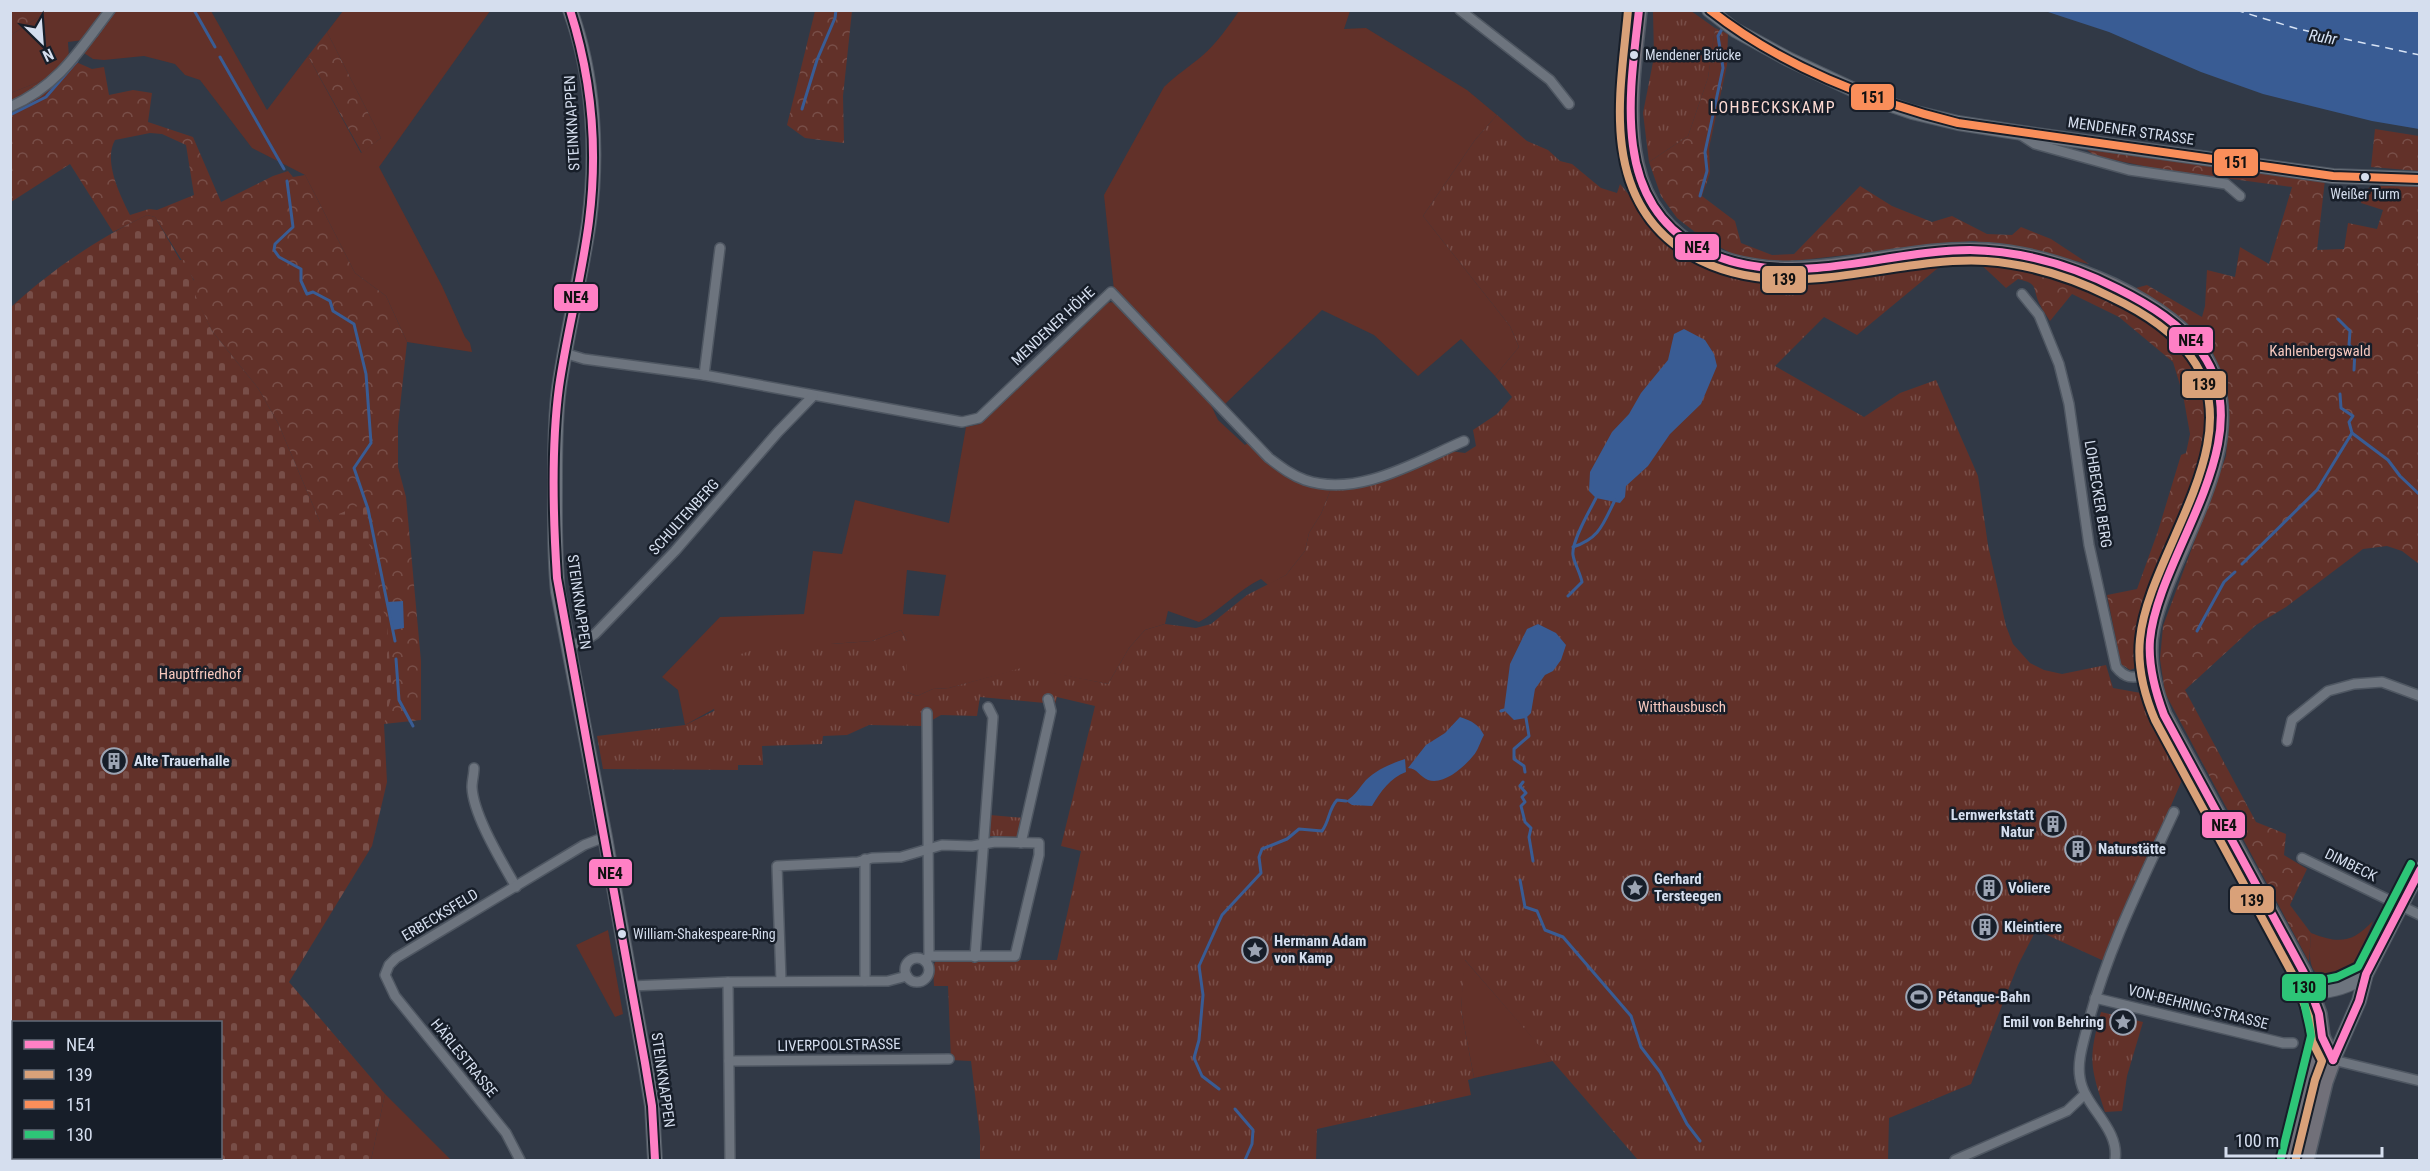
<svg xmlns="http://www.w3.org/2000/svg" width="2430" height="1171" font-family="'Roboto Condensed',sans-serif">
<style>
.green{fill:#623129;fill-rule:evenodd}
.forest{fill:url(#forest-crowns);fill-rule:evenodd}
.cemetery{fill:url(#cemetery-stones);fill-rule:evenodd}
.park{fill:url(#park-tufts)}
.water{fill:#395c94}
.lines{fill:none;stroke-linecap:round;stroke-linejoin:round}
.stream{stroke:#395c94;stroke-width:3}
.ferry{stroke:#d7e3f5;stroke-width:1.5;stroke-dasharray:8 6;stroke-linecap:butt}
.street-casing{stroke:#4f5762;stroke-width:12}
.secondary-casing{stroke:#4f5762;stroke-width:16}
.primary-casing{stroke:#4f5762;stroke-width:18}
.street{stroke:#6d747e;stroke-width:9}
.secondary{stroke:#6d747e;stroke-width:14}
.primary{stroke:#717079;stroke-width:15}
.bus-1-casing{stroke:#171e29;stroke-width:12}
.bus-2-casing{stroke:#171e29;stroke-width:12}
.bus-3-casing{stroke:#171e29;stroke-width:12}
.bus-4-casing{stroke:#171e29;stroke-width:12}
.bus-1{stroke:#ff80c5;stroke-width:8}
.bus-2{stroke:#d9a179;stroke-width:8}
.bus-3{stroke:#fa8e5a;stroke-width:8}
.bus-4{stroke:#2dc577;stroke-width:8}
.bus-dot{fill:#d5deee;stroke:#171e29;stroke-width:2}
.labels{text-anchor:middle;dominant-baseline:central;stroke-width:5;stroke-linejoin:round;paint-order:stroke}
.bus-label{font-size:14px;fill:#d5deee;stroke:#171e29;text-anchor:start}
.street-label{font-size:15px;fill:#d5deee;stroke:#171e29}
.park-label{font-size:15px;fill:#f8c9bf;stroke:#171e29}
.poi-label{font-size:15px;font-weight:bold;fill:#d5deee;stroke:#171e29;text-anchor:start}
.water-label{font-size:16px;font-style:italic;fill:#d7e3f5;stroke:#171e29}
.neighbourhood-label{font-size:16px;letter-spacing:1.5px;fill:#fddad3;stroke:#171e29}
.line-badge{stroke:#171e29;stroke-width:2}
.pale-badge-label{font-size:16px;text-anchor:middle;font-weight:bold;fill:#111}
</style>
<defs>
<pattern id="forest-crowns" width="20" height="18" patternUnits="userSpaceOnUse" patternTransform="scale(1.5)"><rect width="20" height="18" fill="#623129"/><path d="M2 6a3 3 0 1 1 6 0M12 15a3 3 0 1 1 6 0" fill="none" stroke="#784e48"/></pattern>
<pattern id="cemetery-stones" width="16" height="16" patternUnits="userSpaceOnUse" patternTransform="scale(1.5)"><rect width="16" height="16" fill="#623129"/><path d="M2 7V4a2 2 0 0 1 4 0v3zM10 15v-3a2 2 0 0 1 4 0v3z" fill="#784e48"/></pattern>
<pattern id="park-tufts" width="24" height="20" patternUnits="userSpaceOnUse" patternTransform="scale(1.5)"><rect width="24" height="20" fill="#623129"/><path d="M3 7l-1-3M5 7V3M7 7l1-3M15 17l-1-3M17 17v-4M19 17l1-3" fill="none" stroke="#784e48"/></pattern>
</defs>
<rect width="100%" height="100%" fill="#313946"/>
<g class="green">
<path d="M48 11H211L267 110 308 56 361 153 381 138 327 32 343 11H490L379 167 442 286 465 337 470 343 472 352 407 342 386 296 355 273 305 175 252 148 200 80 185 75 175 64 144 56 104 60 93 59 84 53 83 40 68 42 69 58 51 77 11 93V35Z"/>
<path d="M1239 11H1350L1344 29 1366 28 1467 90 1497 115 1475 140 1423 216 1510 326 1519 347 1495 376 1461 339 1418 376 1374 335 1322 310 1225 404 1114 290 1104 195 1164 87C1176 75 1189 67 1202 56 1217 43 1228 27 1239 11Z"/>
<path d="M1116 302 1210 403 1218 420 1245 445 1249 442C1274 469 1294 485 1331 489L1321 514 1309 533 1305 551 1286 575 1268 585 1261 579C1238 590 1221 610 1199 622L1168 611 1165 624 1145 630 1129 648 1108 684 1025 668 949 688 933 689 917 696 907 692V641L901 630 872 641 831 644 685 725 678 690 662 677 720 617 804 614 813 551 842 554 855 500 949 523 966 427 980 424 1103 303ZM907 570 946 575 939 616 903 614Z"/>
<path d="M2373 921 2354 968 2342 980C2306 981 2309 961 2311 933 2339 944 2352 943 2373 921Z"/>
<path d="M608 930 623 1014 615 1017 576 945Z"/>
<path d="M1464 959 1553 1061 1474 1078 1461 1009Z"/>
<path d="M385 1094 451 1160H371Z"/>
</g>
<g class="forest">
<path d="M11 10H48V11L11 35Z"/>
<path d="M815 11H852L843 96 844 143 805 138 787 125Z"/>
<path d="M1715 28 1728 34 1727 65 1709 148 1710 173 1702 196 1735 221 1741 243 1772 255 1794 254 1860 186 1892 206 1932 222 1952 216 1987 234 2012 235 2021 227 2051 239 2089 264 2015 247 1973 241 1783 262 1736 256 1700 236 1677 218 1661 196 1649 162 1688 136 1708 78Z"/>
<path d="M327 32 381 138 362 153 308 56Z"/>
<path d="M76 62 92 69 104 67 109 95 133 90 152 93 148 122 193 137 221 202 273 176 288 171 293 177 305 175 355 273 386 296 407 342 398 426V467L406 497 421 661V720L384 724 320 522 278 423 258 388 212 331 189 284 194 280 155 217 147 215 113 232 70 164 11 202V93L51 77 61 80ZM150 133 162 134 186 145 194 195 157 210 149 209 130 215C120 195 103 161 115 140Z"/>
<path d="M2375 129 2419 136V171L2371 167Z"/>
<path d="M2082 146 2325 180 2317 250 2344 249 2348 223 2377 229 2383 210 2361 203 2362 194 2371 186 2419 185V564L2402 551 2387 546 2363 549 2286 607 2256 625 2185 690 2256 822 2286 834 2284 855 2307 869 2290 905 2311 933 2309 962 2165 693 2160 659 2163 626 2226 456 2229 417 2226 384 2213 353 2195 332 2136 288 2147 285 2202 317 2205 306 2207 270 2235 277 2240 247 2269 264 2292 187 2158 169 2095 156Z"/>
<path d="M1975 259 2006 260 2072 277 2128 305 2169 331 2193 362 2206 393 2209 420 2201 464 2141 630 2138 667 2130 670 2121 664 2107 595 2137 589 2158 531 2181 455 2186 453 2190 434 2183 395 2173 362 2119 317 2072 294 2050 321C2046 315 2042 309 2039 303 2032 287 2039 284 2018 279L2006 288Z"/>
</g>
<path class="cemetery" d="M147 215 155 217 180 260H184L194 281 190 284 212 331 258 388 278 423 320 522 367 502 369 543 387 627 392 694 384 724 387 782 372 846 289 982 385 1094 371 1160H11V307C53 269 95 240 147 215ZM14 1022H220V1158H14Z"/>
<g class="park">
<path d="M1653 11H1691L1715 28 1708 78 1688 136 1649 162 1643 113 1654 57Z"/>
<path d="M1497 115 1527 141 1548 150 1560 161 1572 164 1601 188 1617 193 1620 184C1640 207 1654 233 1680 252 1748 301 1866 272 1944 263L1857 335 1824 317 1775 366 1864 417 1900 393 1936 380 1978 476 1988 545 2006 626 2013 644 2030 663 2044 670 2062 674 2106 665 2113 688 2141 693 2182 780 2104 961 2036 930 2018 965 1971 1084 1889 1118 1888 1160H1638L1465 960 1461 1009 1474 1078 1468 1080 1471 1095 1317 1129 1316 1160H980V1136L971 1061 951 1060 948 986H934L933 967 936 960H1057L1081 851 1061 846 1095 706 1057 697 1055 704 980 697 977 716 941 715 922 726 869 725 847 735 823 736 822 744 762 746 763 765H738V770L603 769 597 736 685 725 714 711 719 661 781 641 831 644 872 641 901 630 907 641V692L917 696 933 689 949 688 1025 667 1108 684 1129 648 1145 630 1165 624 1196 628 1211 624 1247 595 1286 575 1305 551 1309 533 1321 514 1331 489 1363 485 1450 451 1465 453 1476 446 1473 430 1497 414 1512 397 1495 376 1519 347 1510 326 1423 216 1475 140Z"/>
<path d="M990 815 1024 818 1019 835 1015 838 988 836Z"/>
<path d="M2101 1012 2143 1022 2127 1076 2122 1111 2105 1112C2090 1065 2088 1060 2101 1012Z"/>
</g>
<g class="water">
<path d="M2045 11H2419V129L2372 121 2263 94 2201 72 2109 32Z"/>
<path d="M1684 329 1705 340 1714 354 1717 366 1701 404 1670 434 1648 466 1626 486 1625 497 1620 503 1596 498 1589 491 1590 472 1612 432 1629 414 1641 393 1668 360 1674 334Z"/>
<path d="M403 601 404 628 393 630 387 602Z"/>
<path d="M1538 624 1556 633 1566 645 1561 660 1553 671 1545 675 1535 689 1531 713 1526 718 1514 720 1504 710 1510 664 1527 629Z"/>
<path d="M1460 717C1472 721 1478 724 1484 735 1480 742 1478 751 1473 756 1463 768 1444 785 1428 780 1420 777 1417 768 1408 768L1426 745 1445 733Z"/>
<path d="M1405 759 1406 772C1390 778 1381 791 1372 806L1352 805 1346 801C1356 795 1359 788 1366 780 1376 770 1392 763 1405 759Z"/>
</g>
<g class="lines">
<g class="stream">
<path d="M194 10 215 47"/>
<path d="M96 36 115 10"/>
<path d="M220 57 284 169"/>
<path d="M802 109 817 60 835 18 836 10"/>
<path d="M10 115 46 97 77 61"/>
<path d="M287 181 293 227 275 244 274 250 279 257 301 269V281L307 294 313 292 330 301 333 311 354 324 366 374 371 443 354 468 368 509 395 641"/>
<path d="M1700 196 1707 171 1705 152 1723 68 1718 36 1722 29"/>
<path d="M2338 319 2350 331 2349 345 2355 350 2354 370"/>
<path d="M2340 394 2341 408 2353 416 2349 422 2352 433 2388 460 2400 476 2420 495"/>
<path d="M1573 547C1600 538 1603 524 1615 500"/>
<path d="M2242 564 2317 490 2352 433"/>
<path d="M1568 596 1582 582C1580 572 1574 563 1573 555 1571 542 1590 510 1596 498"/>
<path d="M2197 631 2224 582 2235 572"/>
<path d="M396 659 399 700 413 726"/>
<path d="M1501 711 1504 710"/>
<path d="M1525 772 1524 766 1514 759V749L1529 736 1526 718"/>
<path d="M1523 782 1520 786 1526 793 1522 797 1525 802 1521 806 1525 822 1531 828 1529 837 1533 861"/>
<path d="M1520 880 1525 907 1537 911 1545 930 1563 937 1631 1016 1641 1047 1660 1072 1687 1124 1700 1141"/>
<path d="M1219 1089 1202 1076 1194 1058 1199 1040 1203 995 1199 966 1222 915 1261 873 1259 857 1262 849 1287 839 1299 829 1322 831C1330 820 1328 810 1337 800L1346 801"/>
<path d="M1235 1109 1253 1130 1252 1144 1245 1160"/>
</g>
<path class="ferry" d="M2236 10 2298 29 2420 55"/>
<g class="street-casing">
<g id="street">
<path d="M1460 10 1550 80 1569 104"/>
<path d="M10 107C58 86 79 51 110 10"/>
<path d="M2021 135 2035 144 2129 170 2226 184 2240 196"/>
<path d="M2022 294 2039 315 2059 364 2069 404 2089 545 2116 667C2127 681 2135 677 2151 675"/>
<path d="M564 353 584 359 704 375 962 422 979 418 1111 292 1269 458C1281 467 1291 475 1305 480 1358 498 1417 461 1464 441"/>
<path d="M704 375 720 248"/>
<path d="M568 646 583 642 595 634 675 551 778 432 813 396"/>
<path d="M2287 741 2292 720 2328 691 2354 684 2382 682 2420 696"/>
<path d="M474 768C474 774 472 781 472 787 473 815 502 862 516 887"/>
<path d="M1021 843 1051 711 1048 699"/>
<path d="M2302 858 2420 915"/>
<path d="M975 957 993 717 988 707"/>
<circle cx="917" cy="970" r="12"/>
<path d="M925 961 929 956 927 713"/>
<path d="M781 981 777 866 858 862 872 858 901 857 942 845 972 846 995 842 1039 843V855L1015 956H929"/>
<path d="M865 981V859"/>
<path d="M631 986 728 982"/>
<path d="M2095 998 2283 1043H2293"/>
<path d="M2333 1060 2420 1081"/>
<path d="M729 1061 949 1059"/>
<path d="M520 1160 506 1133 395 996 385 975 389 965 396 958 584 845 605 837"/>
<path d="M730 1160 728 982 888 981 907 976"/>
<path d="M1955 1160 2067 1111 2085 1094"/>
<path d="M2115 1160C2120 1128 2084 1107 2080 1078 2077 1062 2083 1044 2087 1028 2106 953 2141 883 2174 812"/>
</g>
</g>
<g class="secondary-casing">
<g id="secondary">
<path d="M570 10C594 76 598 153 589 222 581 277 567 332 559 388 555 417 555 448 555 478 555 516 554 554 558 592L605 837 645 1063 652 1106 655 1160"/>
<path d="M1709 10 1735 30 1788 59 1871 98 1912 112 1958 123 2016 132 2333 176 2420 179"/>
<path d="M2312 993C2332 990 2350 987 2366 974"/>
<path d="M2333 1060 2359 1001 2366 974 2420 869"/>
</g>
</g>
<g class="primary-casing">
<g id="primary">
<path d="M1639 10C1634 60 1625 115 1636 164 1655 251 1737 276 1817 268 1873 263 1931 247 1988 251 2031 254 2074 268 2113 286 2146 302 2185 326 2205 358 2255 442 2170 546 2152 628 2146 658 2153 688 2164 715L2304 973 2319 1014 2322 1037 2333 1060 2325 1082 2306 1160"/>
<path d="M2291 1160 2322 1037"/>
</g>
</g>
<use href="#street" class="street"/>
<use href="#secondary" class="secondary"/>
<use href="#primary" class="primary"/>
<g class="bus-1-casing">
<g id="bus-1">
<path d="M570 10C592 79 598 150 589 221 582 277 567 331 559 387 551 448 553 517 557 578L645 1063 652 1106 655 1160"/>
<path d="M1639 10C1634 55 1627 101 1633 146 1646 245 1728 275 1817 268 1869 264 1919 250 1970 250 2022 251 2073 266 2118 289 2150 305 2181 324 2202 353 2263 440 2158 554 2150 640 2148 666 2155 691 2164 715L2304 973 2319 1014 2322 1037 2333 1060"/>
<path d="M2333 1060 2359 1001 2366 974 2420 870"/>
</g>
</g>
<g class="bus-2-casing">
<path id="bus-2" d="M1628 10C1624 56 1616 102 1622 147 1636 252 1725 287 1821 278 1876 273 1930 258 1986 261 2029 264 2073 278 2111 297 2141 311 2172 330 2191 357 2252 440 2148 554 2140 639 2137 667 2144 694 2155 720L2294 977 2309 1017 2312 1041 2322 1061 2315 1080 2296 1158"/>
</g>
<g class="bus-3-casing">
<path id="bus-3" d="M1710 10C1780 65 1872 102 1958 123L2333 176 2420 179"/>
</g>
<g class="bus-4-casing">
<path id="bus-4" d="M2281 1157 2311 1036C2310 1024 2301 998 2303 988L2308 983 2337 977 2358 967 2411 864"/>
</g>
<use href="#bus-1" class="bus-1"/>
<use href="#bus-2" class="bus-2"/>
<use href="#bus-3" class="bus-3"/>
<use href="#bus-4" class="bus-4"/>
</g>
<defs>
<g id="building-ring" transform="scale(1.35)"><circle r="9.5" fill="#171e29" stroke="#9ca4b3" stroke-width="1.5"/><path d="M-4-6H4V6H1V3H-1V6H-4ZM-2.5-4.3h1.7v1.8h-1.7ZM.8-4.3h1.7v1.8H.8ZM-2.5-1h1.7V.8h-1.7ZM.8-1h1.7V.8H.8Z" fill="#9ca4b3"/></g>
<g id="sight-ring" transform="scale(1.35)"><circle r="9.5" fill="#171e29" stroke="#9ca4b3" stroke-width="1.5"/><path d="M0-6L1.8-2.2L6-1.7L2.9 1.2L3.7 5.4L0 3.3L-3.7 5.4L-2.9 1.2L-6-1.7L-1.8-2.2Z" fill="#9ca4b3"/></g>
<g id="stadium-ring" transform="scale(1.35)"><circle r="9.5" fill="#171e29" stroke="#9ca4b3" stroke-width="1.5"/><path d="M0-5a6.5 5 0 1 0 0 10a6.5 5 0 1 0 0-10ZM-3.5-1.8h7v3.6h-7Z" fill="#9ca4b3"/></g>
</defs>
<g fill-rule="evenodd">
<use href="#building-ring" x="114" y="761"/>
<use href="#building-ring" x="2053" y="824"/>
<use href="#building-ring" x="2078" y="849"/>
<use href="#sight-ring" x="1635" y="888"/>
<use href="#building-ring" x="1989" y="888"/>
<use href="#building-ring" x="1985" y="927"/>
<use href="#sight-ring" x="1255" y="950"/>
<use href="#stadium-ring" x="1919" y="997"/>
<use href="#sight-ring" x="2123" y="1022"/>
</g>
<g class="bus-dot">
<circle cx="1634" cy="55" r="5"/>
<circle cx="2365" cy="177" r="5"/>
<circle cx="622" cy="934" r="5"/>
</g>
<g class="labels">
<g class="bus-label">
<text x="1645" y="55">Mendener Brücke</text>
<text x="2365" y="194" text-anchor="middle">Weißer Turm</text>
<text x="633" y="934">William-Shakespeare-Ring</text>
</g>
<g class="street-label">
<text transform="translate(572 123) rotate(-93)">STEINKNAPPEN</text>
<text transform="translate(2131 131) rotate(8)">MENDENER STRASSE</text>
<text transform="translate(1053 326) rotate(-43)">MENDENER HÖHE</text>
<text transform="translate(2098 494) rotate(81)">LOHBECKER BERG</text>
<text transform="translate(684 517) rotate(-48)">SCHULTENBERG</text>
<text transform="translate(579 602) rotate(82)">STEINKNAPPEN</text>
<text transform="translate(2351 865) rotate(26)">DIMBECK</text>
<text transform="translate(440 915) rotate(-31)">ERBECKSFELD</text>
<text transform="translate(2198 1007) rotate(14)">VON-BEHRING-STRASSE</text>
<text transform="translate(839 1045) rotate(-1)">LIVERPOOLSTRASSE</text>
<text transform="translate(464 1058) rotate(51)">HÄRLESTRASSE</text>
<text transform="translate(663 1080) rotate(82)">STEINKNAPPEN</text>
</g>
<g class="park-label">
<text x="2320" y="351">Kahlenbergswald</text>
<text x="200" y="674">Hauptfriedhof</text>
<text x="1682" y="707">Witthausbusch</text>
</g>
<g class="poi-label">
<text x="134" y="761">Alte Trauerhalle</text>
<text x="2034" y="815" text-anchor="end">Lernwerkstatt<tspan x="2034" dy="17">Natur</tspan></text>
<text x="2098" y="849">Naturstätte</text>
<text x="1654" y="879">Gerhard<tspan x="1654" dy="17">Tersteegen</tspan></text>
<text x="2008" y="888">Voliere</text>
<text x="2004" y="927">Kleintiere</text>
<text x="1274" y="941">Hermann Adam<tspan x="1274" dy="17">von Kamp</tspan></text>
<text x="1938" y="997">Pétanque-Bahn</text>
<text x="2104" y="1022" text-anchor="end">Emil von Behring</text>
</g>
<g class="water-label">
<text transform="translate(2323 37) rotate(9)">Ruhr</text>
</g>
<g class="neighbourhood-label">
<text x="1773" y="107">LOHBECKSKAMP</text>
</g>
</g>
<g class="line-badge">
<rect x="1850" y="83" width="45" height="28" rx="6" fill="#fa8e5a"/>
<rect x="2213" y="148" width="46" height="29" rx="6" fill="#fa8e5a"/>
<rect x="1674" y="233" width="46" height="28" rx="6" fill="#ff80c5"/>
<rect x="1761" y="265" width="46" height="29" rx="6" fill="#d9a179"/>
<rect x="553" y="283" width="46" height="29" rx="6" fill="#ff80c5"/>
<rect x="2168" y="326" width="46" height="28" rx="6" fill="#ff80c5"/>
<rect x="2181" y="370" width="46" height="29" rx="6" fill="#d9a179"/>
<rect x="2201" y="811" width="45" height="28" rx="6" fill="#ff80c5"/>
<rect x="588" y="858" width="45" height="29" rx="6" fill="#ff80c5"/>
<rect x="2229" y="885" width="46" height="29" rx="6" fill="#d9a179"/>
<rect x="2281" y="973" width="46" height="29" rx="6" fill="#2dc577"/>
</g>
<g class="pale-badge-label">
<text x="1873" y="103">151</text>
<text x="2236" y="168">151</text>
<text x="1697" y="253">NE4</text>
<text x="1784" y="285">139</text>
<text x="576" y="303">NE4</text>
<text x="2191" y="346">NE4</text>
<text x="2204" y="390">139</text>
<text x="2224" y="831">NE4</text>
<text x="610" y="879">NE4</text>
<text x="2252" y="906">139</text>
<text x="2304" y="993">130</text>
</g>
<rect width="2430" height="1171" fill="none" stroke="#d5deee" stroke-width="24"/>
<rect x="12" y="1021" width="210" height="138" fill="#171e29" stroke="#636b78" stroke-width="1.5"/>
<rect x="24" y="1040" width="30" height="9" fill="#ff80c5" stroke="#636b78" stroke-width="1.5"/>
<text x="66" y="1051" font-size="18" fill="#d5deee">NE4</text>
<rect x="24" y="1070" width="30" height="9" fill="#d9a179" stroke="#636b78" stroke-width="1.5"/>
<text x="66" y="1081" font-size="18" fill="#d5deee">139</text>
<rect x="24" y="1100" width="30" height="9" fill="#fa8e5a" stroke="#636b78" stroke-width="1.5"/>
<text x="66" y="1111" font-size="18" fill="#d5deee">151</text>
<rect x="24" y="1130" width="30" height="9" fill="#2dc577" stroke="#636b78" stroke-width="1.5"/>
<text x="66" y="1141" font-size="18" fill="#d5deee">130</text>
<g transform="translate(42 42) rotate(155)" stroke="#171e29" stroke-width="4.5" paint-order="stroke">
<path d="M0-4.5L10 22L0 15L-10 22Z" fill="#d5deee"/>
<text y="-9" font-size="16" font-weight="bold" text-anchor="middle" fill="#d5deee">N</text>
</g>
<path d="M2226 1147v9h156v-9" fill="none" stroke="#d5deee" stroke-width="3"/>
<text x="2235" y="1147" font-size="18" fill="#d5deee" stroke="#171e29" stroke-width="4.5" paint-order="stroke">100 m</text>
</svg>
